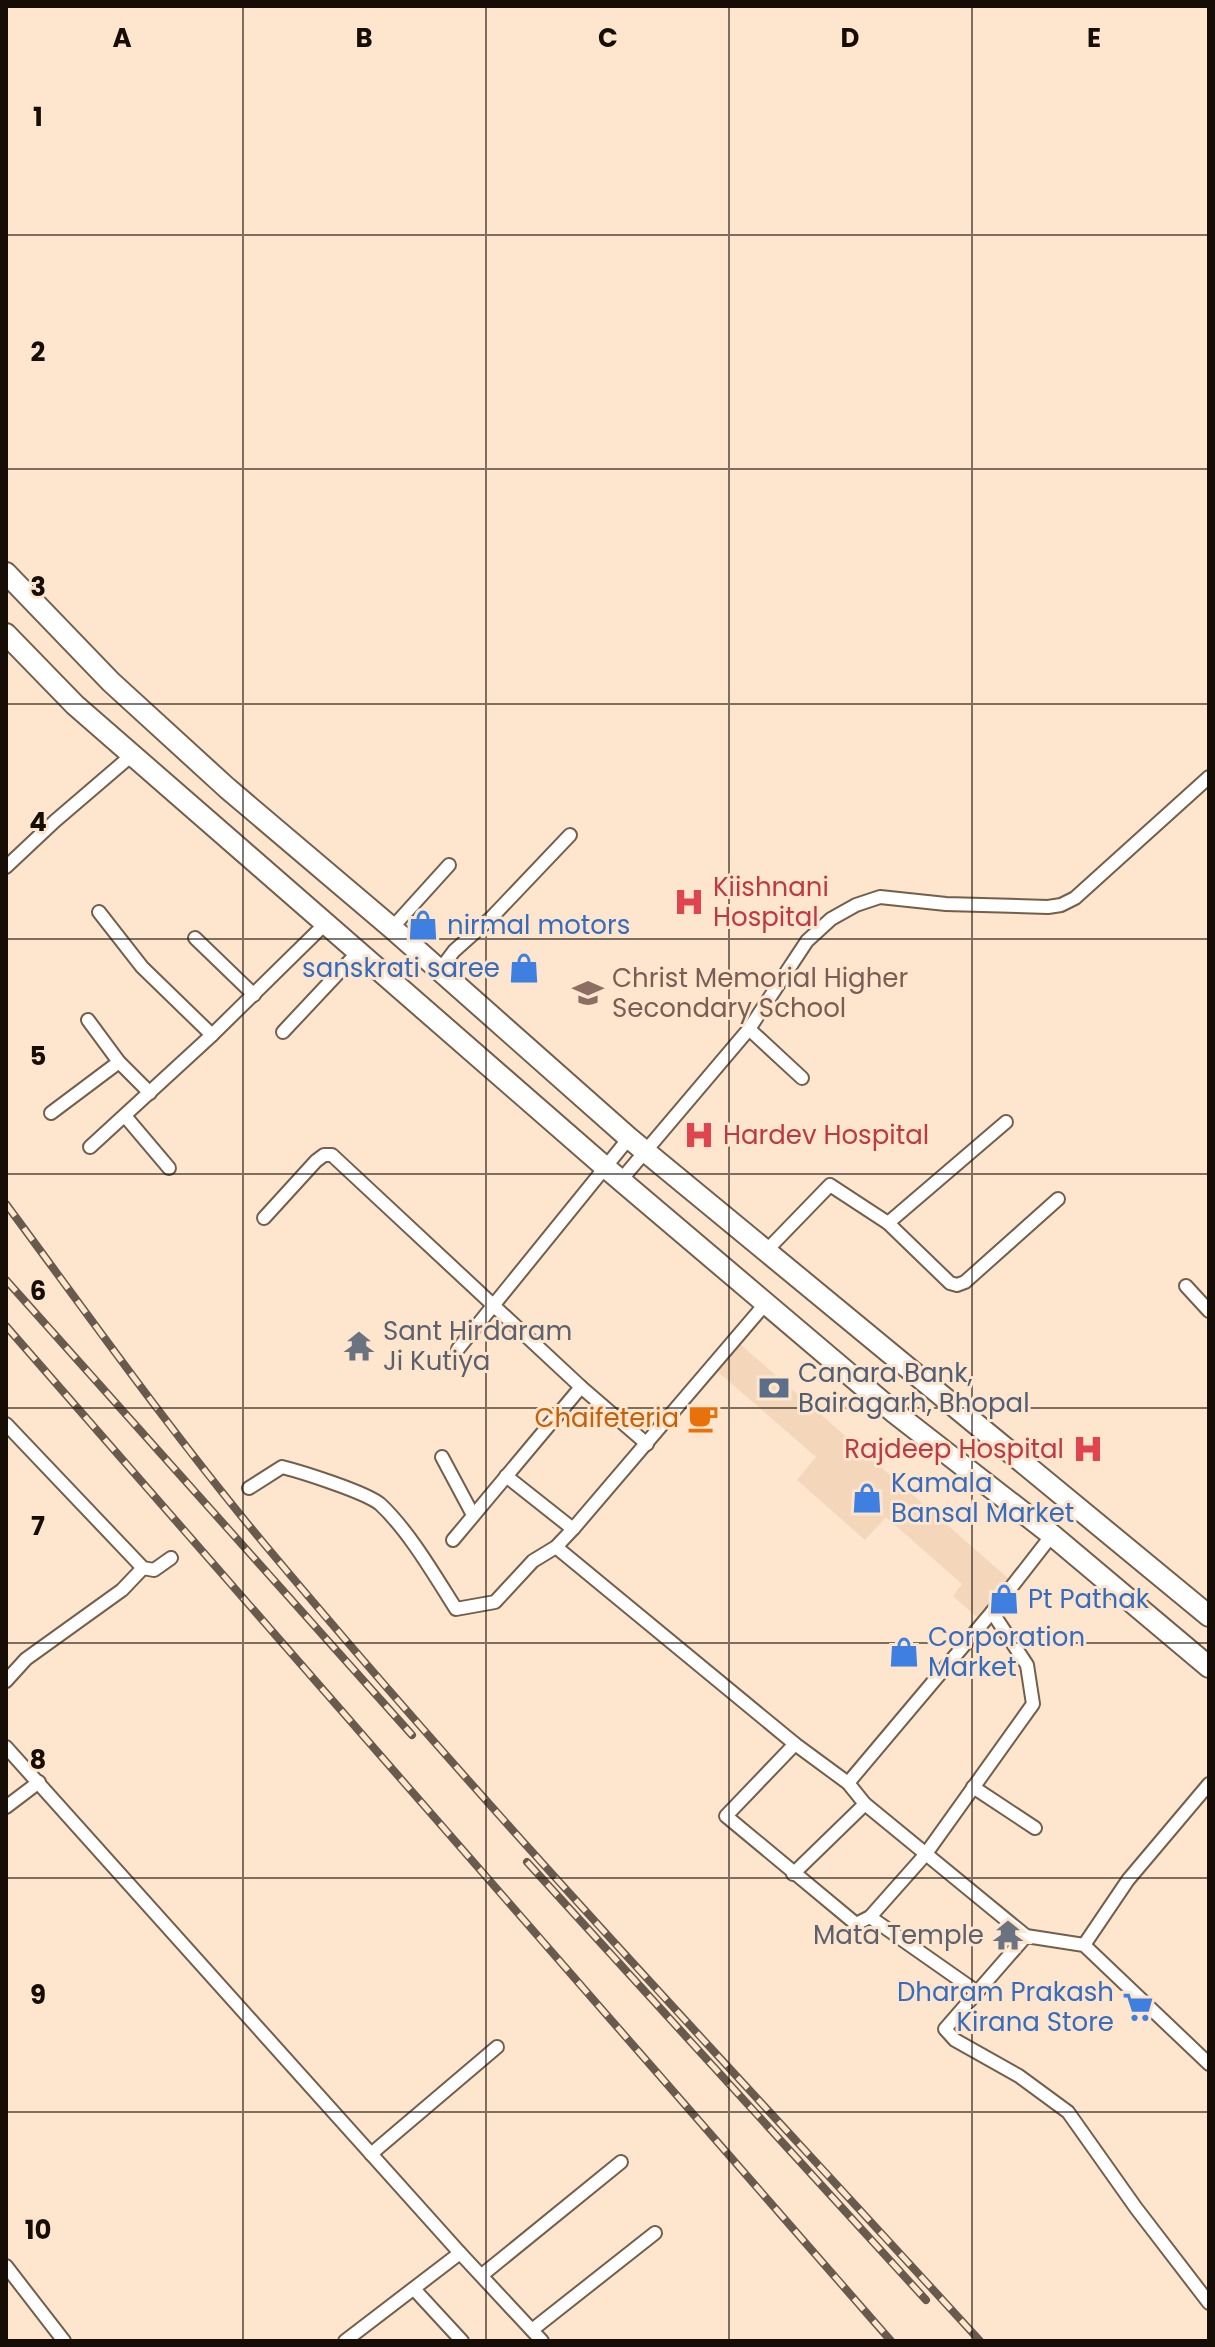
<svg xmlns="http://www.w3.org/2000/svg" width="1215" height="2347" font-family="Poppins,sans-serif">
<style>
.built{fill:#f4d7bb}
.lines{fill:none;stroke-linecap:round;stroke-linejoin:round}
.minor-casing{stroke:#735f4b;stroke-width:16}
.primary-casing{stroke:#735f4b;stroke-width:24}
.minor{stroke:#fff;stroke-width:12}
.primary{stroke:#fff;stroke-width:20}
.rail-casing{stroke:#685a4d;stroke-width:8}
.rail{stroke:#fde5ce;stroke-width:5;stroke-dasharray:15;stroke-linecap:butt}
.grid{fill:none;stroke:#150d06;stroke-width:2;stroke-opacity:0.55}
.labels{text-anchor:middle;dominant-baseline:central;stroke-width:6;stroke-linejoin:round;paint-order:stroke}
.health-label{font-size:26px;fill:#be3a42;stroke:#fde5ce;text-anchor:start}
.shop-label{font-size:26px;fill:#366cbe;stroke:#fde5ce;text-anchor:start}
.education-label{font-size:26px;fill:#785e54;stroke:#fde5ce;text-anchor:start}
.worship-label{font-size:26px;fill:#5b616d;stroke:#fde5ce;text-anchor:start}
.service-label{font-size:26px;fill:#4e5e75;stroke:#fde5ce;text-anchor:start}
.food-label{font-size:26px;fill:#c56008;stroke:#fde5ce;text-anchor:end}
.grid-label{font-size:26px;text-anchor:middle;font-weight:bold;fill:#150d06;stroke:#fde5ce;stroke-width:6;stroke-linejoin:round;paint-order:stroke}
</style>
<rect width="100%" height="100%" fill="#fde5ce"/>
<path class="built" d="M740 1344 1009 1579 977 1617 953 1596 962 1584 886 1517 865 1540 797 1480 816 1457 717 1371Z"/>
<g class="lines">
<g class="minor-casing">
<g id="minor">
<path d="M6 867 55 821 132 755"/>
<path d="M99 912 142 967 212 1035"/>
<path d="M392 928 449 865"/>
<path d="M195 938 254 995"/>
<path d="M439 971 454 951 492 917 570 835"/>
<path d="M88 1020 119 1062 150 1093"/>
<path d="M749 1029 802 1078"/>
<path d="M283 1032 359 951"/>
<path d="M51 1113 119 1062"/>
<path d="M125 1116 169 1168"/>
<path d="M90 1147 212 1035 327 922"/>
<path d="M621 1180 749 1029 807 941 831 919 856 905 880 897 946 904 1048 907 1061 905 1075 898 1209 777"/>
<path d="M264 1218 316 1161 324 1155H332L581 1387 647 1444"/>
<path d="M888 1223 1006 1122"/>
<path d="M767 1250 830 1185 888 1223 950 1283 957 1285 965 1282 1058 1199"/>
<path d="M1186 1286 1209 1311"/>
<path d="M458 1349 629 1138"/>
<path d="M6 1424 143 1568 154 1570 171 1558"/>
<path d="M442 1457 473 1515"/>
<path d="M506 1476 573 1529"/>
<path d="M249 1488 282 1467C302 1472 365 1492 380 1504 409 1531 435 1576 456 1609L495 1602 533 1561 556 1547 573 1529 766 1303"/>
<path d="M453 1540 581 1387"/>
<path d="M556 1547 795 1744 848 1783 865 1804 1026 1936 1084 1945 1209 2064"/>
<path d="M6 1681 26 1659 122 1590 143 1568"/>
<path d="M795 1744 726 1816 856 1924 870 1917"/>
<path d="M6 1747 460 2253 542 2341"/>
<path d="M848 1783 992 1612 1052 1535"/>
<path d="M973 1787 1035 1828"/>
<path d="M6 1807 39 1782"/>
<path d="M793 1874 865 1804"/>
<path d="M1026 1936 945 2029 955 2040 1019 2076 1068 2112 1136 2208 1209 2303"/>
<path d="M1084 1945 1128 1880 1209 1784"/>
<path d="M977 1992 870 1917 925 1855 1033 1704 1027 1665 992 1612"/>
<path d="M371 2154 497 2047"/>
<path d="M6 2266 64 2341"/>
<path d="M482 2275 621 2162"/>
<path d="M414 2289 462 2341"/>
<path d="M532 2330 655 2233"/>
<path d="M345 2341 460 2253"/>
</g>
</g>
<g class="primary-casing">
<g id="primary">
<path d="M6 573 111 682 227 788 392 928 629 1138 1209 1616"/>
<path d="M6 634 75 705 605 1167 895 1413 1052 1535 1209 1667"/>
</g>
</g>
<use href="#minor" class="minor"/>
<use href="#primary" class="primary"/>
<g class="rail-casing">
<g id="rail">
<path d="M6 1204C91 1319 174 1436 266 1546 494 1819 740 2078 980 2341"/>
<path d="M6 1280 412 1735"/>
<path d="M6 1326 891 2341"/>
<path d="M527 1862 926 2300"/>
</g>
</g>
<use href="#rail" class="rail"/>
</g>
<path class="grid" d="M243 6V2341M486 6V2341M729 6V2341M972 6V2341M6 235H1209M6 469H1209M6 704H1209M6 939H1209M6 1174H1209M6 1408H1209M6 1643H1209M6 1878H1209M6 2112H1209"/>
<defs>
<g id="hospital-bare" transform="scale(2.4)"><path d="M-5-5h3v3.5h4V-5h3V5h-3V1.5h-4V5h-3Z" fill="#e0444e" stroke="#fde5ce" stroke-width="2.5" paint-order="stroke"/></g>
<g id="shop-bare" transform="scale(2.4)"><path d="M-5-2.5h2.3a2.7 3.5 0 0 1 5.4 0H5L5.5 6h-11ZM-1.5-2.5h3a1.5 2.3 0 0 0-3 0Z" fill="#3f7fe0" stroke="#fde5ce" stroke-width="2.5" paint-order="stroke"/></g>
<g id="school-bare" transform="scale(2.4)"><path d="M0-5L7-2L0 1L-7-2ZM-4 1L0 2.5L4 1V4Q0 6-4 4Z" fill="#8d6e63" stroke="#fde5ce" stroke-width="2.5" paint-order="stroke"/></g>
<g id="temple-bare" transform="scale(2.4)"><path d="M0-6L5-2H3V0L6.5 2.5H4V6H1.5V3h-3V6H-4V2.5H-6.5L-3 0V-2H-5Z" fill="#6b7280" stroke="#fde5ce" stroke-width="2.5" paint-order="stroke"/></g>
<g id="bank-bare" transform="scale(2.4)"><path d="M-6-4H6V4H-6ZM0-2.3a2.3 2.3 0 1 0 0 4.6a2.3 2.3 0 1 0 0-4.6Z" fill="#5c6f8a" stroke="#fde5ce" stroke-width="2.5" paint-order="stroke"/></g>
<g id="cafe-bare" transform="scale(2.4)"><path d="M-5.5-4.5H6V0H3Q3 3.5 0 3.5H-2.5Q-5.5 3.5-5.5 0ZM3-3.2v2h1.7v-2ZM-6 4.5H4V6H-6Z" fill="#e8710a" stroke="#fde5ce" stroke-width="2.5" paint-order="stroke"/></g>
<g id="supermarket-bare" transform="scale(2.4)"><path d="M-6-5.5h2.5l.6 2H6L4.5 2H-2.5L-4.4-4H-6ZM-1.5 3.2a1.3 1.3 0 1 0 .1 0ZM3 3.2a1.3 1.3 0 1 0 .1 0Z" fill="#3f7fe0" stroke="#fde5ce" stroke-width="2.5" paint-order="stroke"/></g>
</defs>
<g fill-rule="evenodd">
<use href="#hospital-bare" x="689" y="902"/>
<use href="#shop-bare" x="423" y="925"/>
<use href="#shop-bare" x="524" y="968"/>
<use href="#school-bare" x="588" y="993"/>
<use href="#hospital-bare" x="699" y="1135"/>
<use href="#temple-bare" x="359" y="1346"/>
<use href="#bank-bare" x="774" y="1388"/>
<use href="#cafe-bare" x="703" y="1418"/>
<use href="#hospital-bare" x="1088" y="1449"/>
<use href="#shop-bare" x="867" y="1498"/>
<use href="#shop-bare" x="1004" y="1599"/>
<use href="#shop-bare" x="904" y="1652"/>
<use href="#temple-bare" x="1008" y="1935"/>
<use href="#supermarket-bare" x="1138" y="2007"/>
</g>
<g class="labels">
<g class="health-label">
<text x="713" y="887">Kiishnani<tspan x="713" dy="30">Hospital</tspan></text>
<text x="723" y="1135">Hardev Hospital</text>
<text x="1064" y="1449" text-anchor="end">Rajdeep Hospital</text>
</g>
<g class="shop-label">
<text x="447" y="925">nirmal motors</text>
<text x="500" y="968" text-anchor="end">sanskrati saree</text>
<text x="891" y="1483">Kamala<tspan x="891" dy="30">Bansal Market</tspan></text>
<text x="1028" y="1599">Pt Pathak</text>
<text x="928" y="1637">Corporation<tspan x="928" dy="30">Market</tspan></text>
<text x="1114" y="1992" text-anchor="end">Dharam Prakash<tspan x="1114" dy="30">Kirana Store</tspan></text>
</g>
<g class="education-label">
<text x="612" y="978">Christ Memorial Higher<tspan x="612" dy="30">Secondary School</tspan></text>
</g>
<g class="worship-label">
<text x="383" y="1331">Sant Hirdaram<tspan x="383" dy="30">Ji Kutiya</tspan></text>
<text x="984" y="1935" text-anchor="end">Mata Temple</text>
</g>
<g class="service-label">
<text x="798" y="1373">Canara Bank,<tspan x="798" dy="30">Bairagarh, Bhopal</tspan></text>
</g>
<g class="food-label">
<text x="679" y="1418">Chaifeteria</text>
</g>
</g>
<g class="grid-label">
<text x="122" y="47">A</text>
<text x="364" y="47">B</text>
<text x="608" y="47">C</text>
<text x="850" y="47">D</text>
<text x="1094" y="47">E</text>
<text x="38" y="126">1</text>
<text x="38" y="361">2</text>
<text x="38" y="596">3</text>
<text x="38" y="831">4</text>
<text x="38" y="1065">5</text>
<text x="38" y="1300">6</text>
<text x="38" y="1535">7</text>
<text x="38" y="1769">8</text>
<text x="38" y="2004">9</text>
<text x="38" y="2239">10</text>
</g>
<rect width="1215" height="2347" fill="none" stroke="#150d06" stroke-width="16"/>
</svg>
